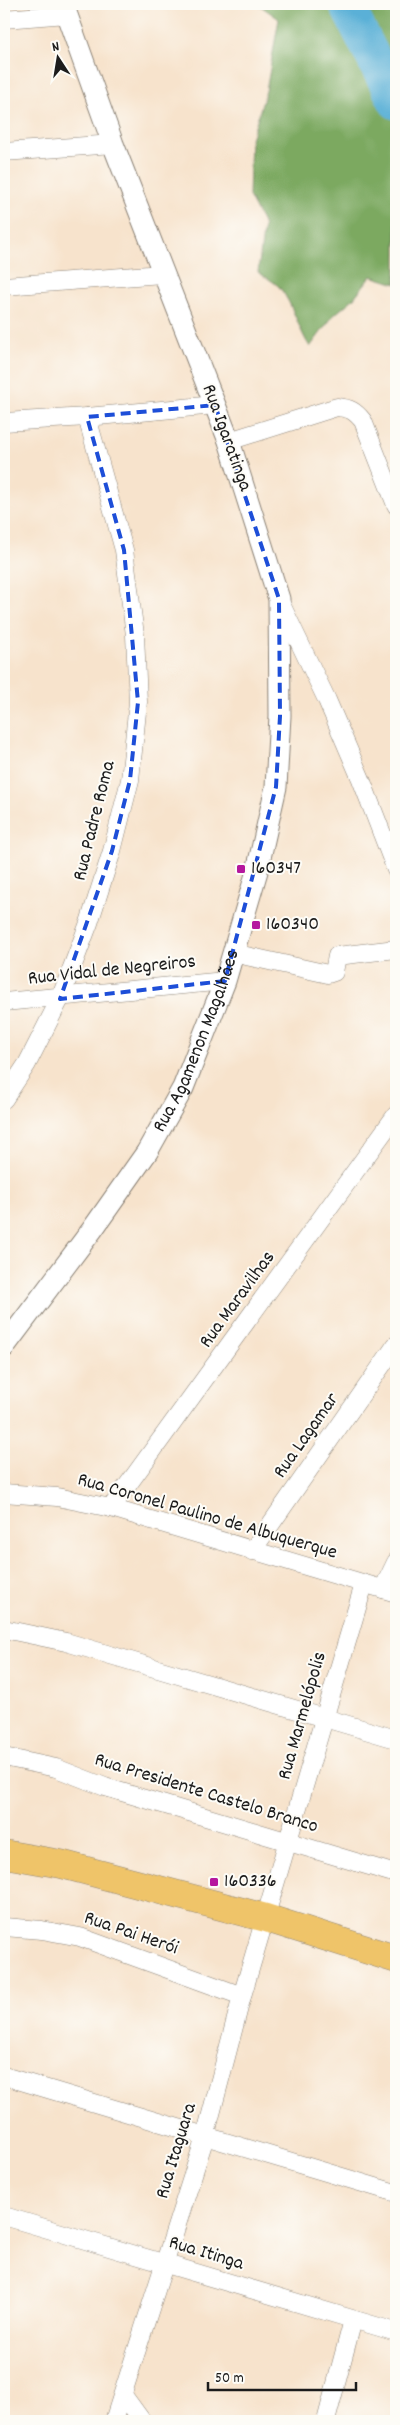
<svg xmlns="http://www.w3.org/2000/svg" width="400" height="2425" font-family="Dekko,sans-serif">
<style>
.forest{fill:#7ca961;stroke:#4c623e}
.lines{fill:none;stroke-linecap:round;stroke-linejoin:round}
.river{stroke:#5ab0d7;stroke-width:35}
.minor-casing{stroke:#8a8074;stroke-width:19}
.tertiary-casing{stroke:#8a8074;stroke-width:23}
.primary-casing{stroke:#8a8074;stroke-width:29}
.minor{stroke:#fff;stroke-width:18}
.tertiary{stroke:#fff;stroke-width:21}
.primary{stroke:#efc469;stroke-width:28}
.marked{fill:none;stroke:#1d4ed8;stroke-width:4;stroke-dasharray:10 6;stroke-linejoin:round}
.poi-dot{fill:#b5179e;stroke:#fdfcf7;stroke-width:2}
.labels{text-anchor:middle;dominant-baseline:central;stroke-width:4;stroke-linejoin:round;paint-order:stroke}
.street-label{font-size:20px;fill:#1c1c1c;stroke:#fdfcf7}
.poi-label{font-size:20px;fill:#1c1c1c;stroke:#fdfcf7;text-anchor:start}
</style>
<rect width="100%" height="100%" fill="#fdfcf7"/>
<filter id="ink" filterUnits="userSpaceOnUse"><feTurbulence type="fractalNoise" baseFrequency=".02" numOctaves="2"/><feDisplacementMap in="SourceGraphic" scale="10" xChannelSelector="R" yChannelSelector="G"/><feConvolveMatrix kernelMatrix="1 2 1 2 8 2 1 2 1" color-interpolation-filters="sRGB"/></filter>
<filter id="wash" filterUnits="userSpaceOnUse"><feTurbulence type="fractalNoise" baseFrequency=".0096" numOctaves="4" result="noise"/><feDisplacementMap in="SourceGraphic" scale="20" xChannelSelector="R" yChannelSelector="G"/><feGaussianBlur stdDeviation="1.12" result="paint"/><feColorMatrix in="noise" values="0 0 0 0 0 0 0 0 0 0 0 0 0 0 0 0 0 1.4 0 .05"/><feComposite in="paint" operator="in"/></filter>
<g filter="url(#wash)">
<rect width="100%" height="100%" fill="#f7e3cc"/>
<path class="forest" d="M258 4H396V284L371 276 353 299 333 316 310 347C298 329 294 306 280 288 275 282 265 277 258 272L264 225 249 196 251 139 266 91 279 19Z"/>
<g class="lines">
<path class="river" d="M346 4 396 102"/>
</g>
</g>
<g filter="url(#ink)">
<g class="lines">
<g class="minor-casing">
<g id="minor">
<path d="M4 19 67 14"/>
<path d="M4 152 113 144"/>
<path d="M4 286 162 274"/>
<path d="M4 422 87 417 215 405"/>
<path d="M229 441 337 407C350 408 355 411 363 421L396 505"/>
<path d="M280 602 327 700 361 779 396 870"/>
<path d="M233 953 328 974 334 972 337 956 396 949"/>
<path d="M4 1002 225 981"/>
<path d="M4 1099 27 1064 60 999 89 923 112 851 130 780 138 702 135 635 124 550 87 417"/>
<path d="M4 1493 57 1497 111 1508 396 1593"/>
<path d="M111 1508 396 1115"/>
<path d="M252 1551 396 1345"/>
<path d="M383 1589 396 1562"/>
<path d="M4 1629 66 1642 396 1739"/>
<path d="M4 1757 56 1768 105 1787 396 1874"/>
<path d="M4 1927 42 1930 80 1937 242 1996"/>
<path d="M4 2076 396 2193"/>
<path d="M4 2216 396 2332"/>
<path d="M123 2395 142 2421"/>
<path d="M114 2421 205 2137 242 1996 364 1584"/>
<path d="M326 2421 353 2320"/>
</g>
</g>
<g class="tertiary-casing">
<g id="tertiary">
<path id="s1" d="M4 1347 92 1230 147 1152 183 1088 225 981 257 871 276 787 280 716 279 599 229 441 113 144 63 4"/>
</g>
</g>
<g class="primary-casing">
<path id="primary" d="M4 1854 61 1864 266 1918 396 1959"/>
</g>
<use href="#minor" class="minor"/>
<use href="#tertiary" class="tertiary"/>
<use href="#primary" class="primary"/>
</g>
</g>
<path class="marked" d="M215 405 279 599 280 716 276 787 225 981 60 999 112 851 130 780 138 702 124 550 87 417Z"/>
<g class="poi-dot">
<rect x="236" y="864" width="10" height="10" rx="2.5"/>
<rect x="251" y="920" width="10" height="10" rx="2.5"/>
<rect x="209" y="1877" width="10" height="10" rx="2.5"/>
</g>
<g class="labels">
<g class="street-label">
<text transform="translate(226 438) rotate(70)">Rua Igaratinga</text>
<text transform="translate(95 821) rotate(-76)">Rua Padre Roma</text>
<text transform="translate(112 971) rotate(-6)">Rua Vidal de Negreiros</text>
<text stroke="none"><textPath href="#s1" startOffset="364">Rua Agamenon Magalhães</textPath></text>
<text transform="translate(238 1300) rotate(-54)">Rua Maravilhas</text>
<text transform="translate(307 1436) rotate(-55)">Rua Lagamar</text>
<text transform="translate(207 1517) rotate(16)">Rua Coronel Paulino de Albuquerque</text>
<text transform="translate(303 1716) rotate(-74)">Rua Marmelópolis</text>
<text transform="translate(206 1794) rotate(17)">Rua Presidente Castelo Branco</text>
<text transform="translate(131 1934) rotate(19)">Rua Pai Herói</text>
<text transform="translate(177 2151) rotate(-73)">Rua Itaguara</text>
<text transform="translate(206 2254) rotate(17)">Rua Itinga</text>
</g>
<g class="poi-label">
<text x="251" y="869">160347</text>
<text x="266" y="925">160340</text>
<text x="224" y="1882">160336</text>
</g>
</g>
<rect width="400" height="2425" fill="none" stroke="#fdfcf7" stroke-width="20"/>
<g transform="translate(58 58) rotate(348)" stroke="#fdfcf7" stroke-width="4" paint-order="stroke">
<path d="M0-4L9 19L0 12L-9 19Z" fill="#1c1c1c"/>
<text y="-8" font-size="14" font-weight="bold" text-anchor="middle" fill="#1c1c1c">N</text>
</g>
<path d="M208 2382v8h148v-8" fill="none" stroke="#1c1c1c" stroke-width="2.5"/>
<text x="215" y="2382" font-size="15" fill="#1c1c1c" stroke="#fdfcf7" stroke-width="4" paint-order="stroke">50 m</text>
</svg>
